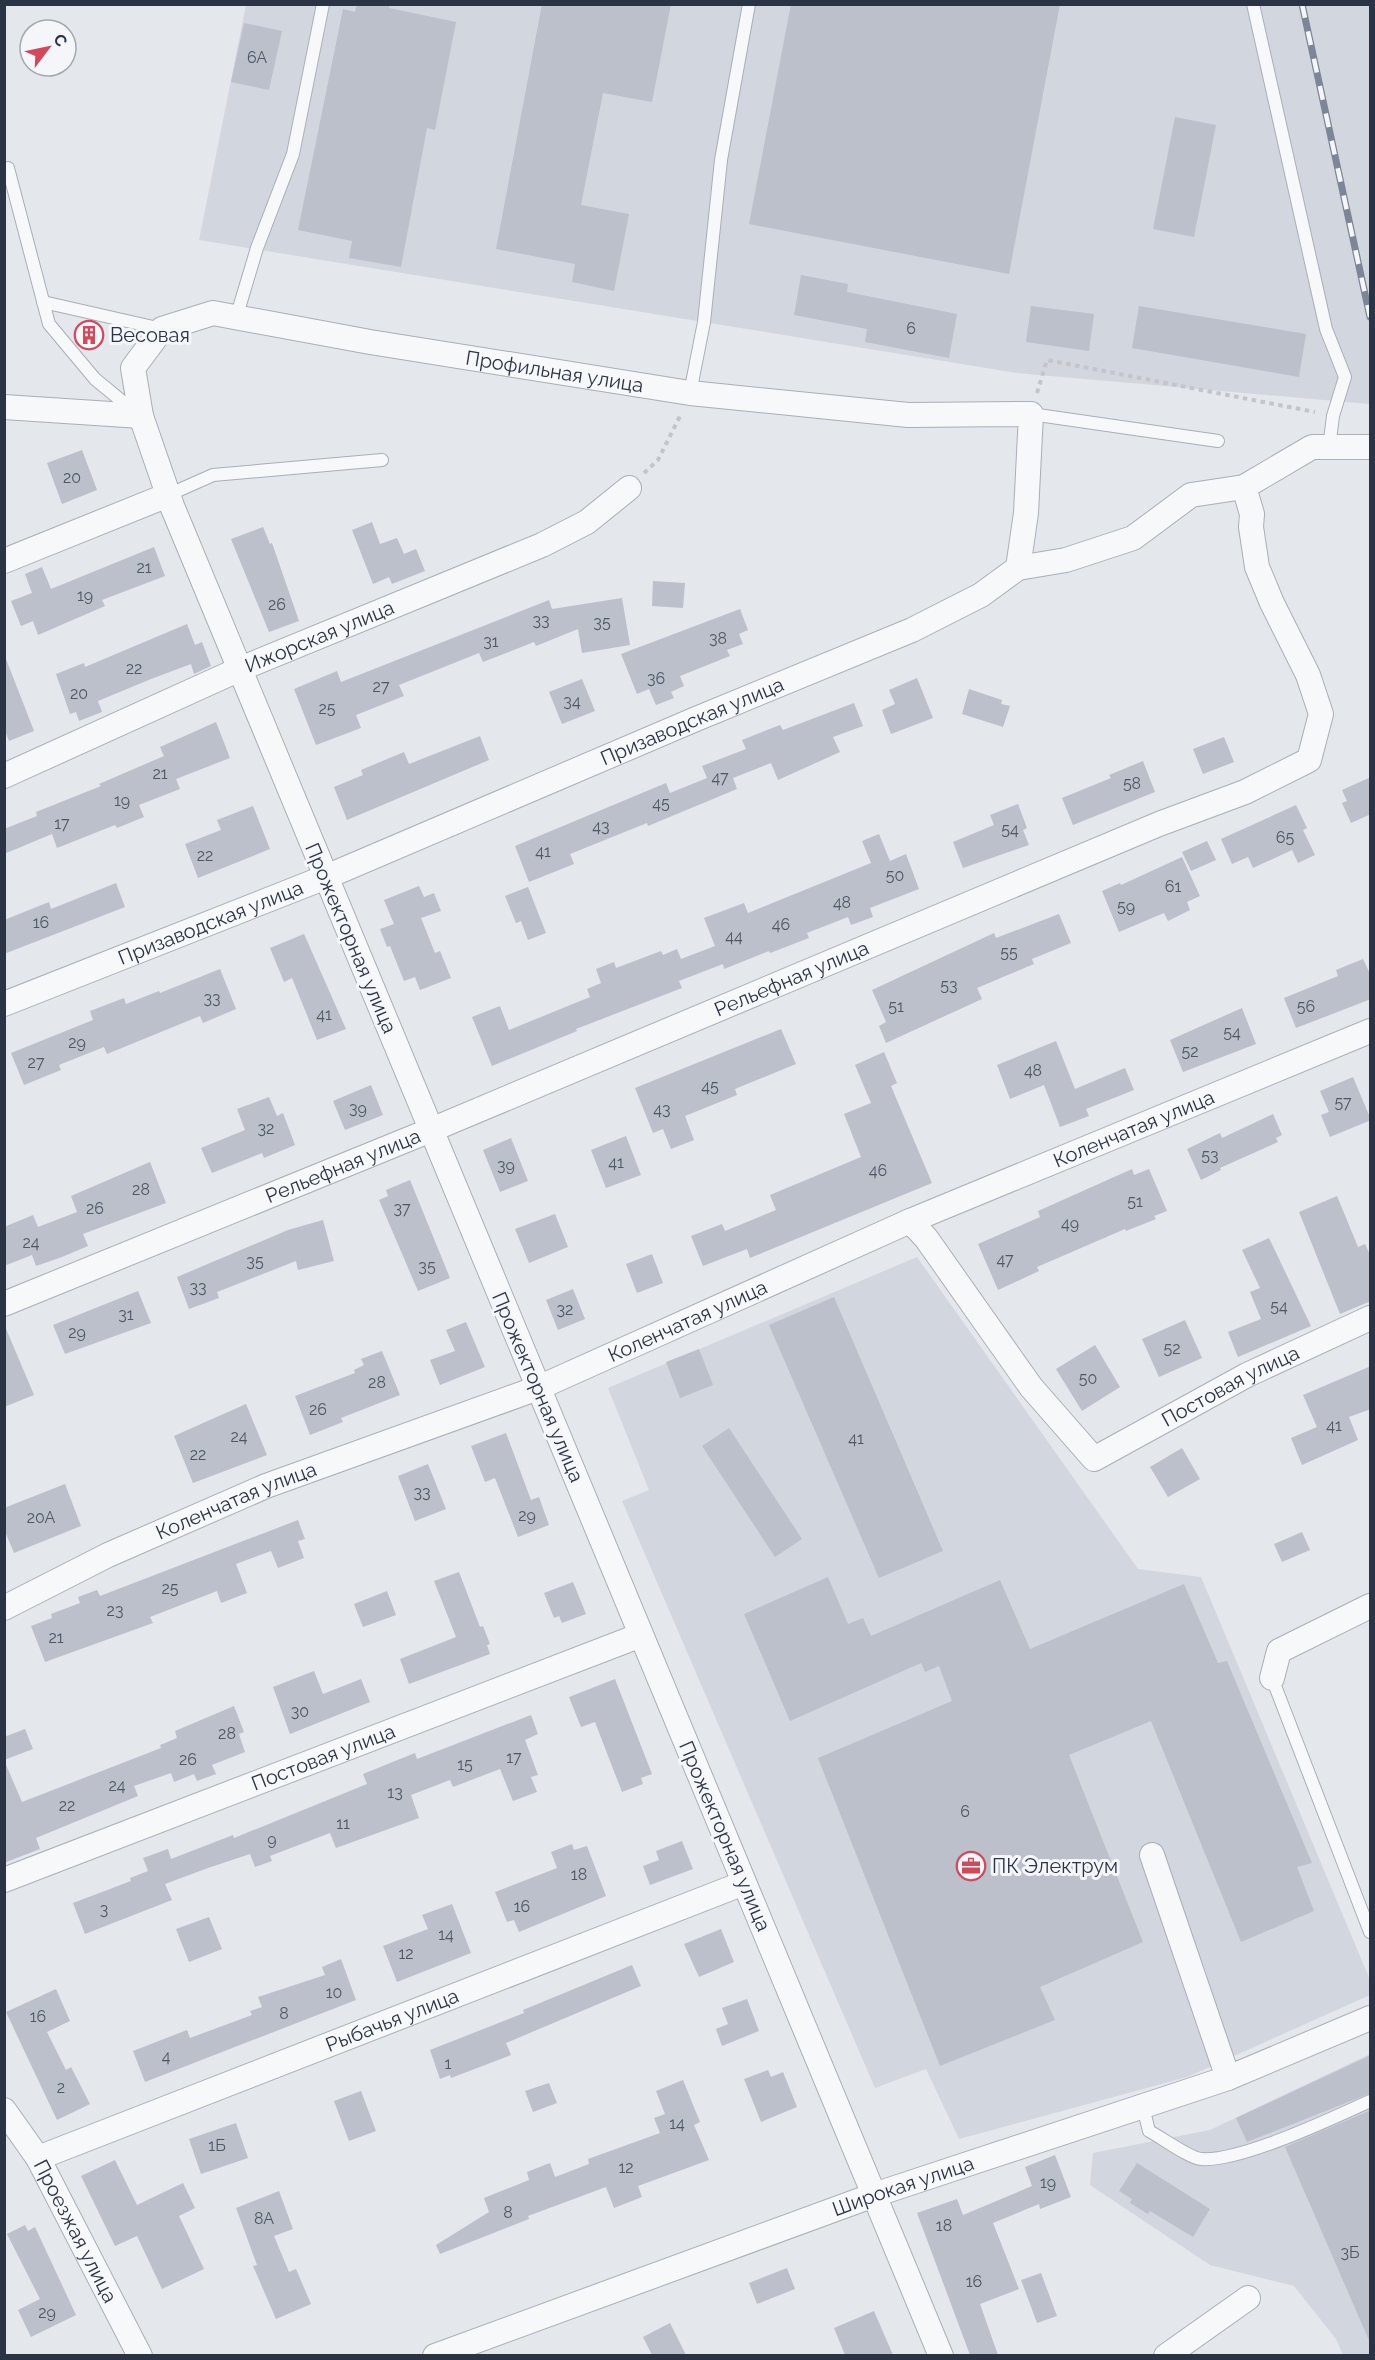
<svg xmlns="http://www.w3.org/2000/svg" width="1375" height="2360" font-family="Raleway,sans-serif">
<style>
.built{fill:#d2d6de}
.building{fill:#bbc0ca}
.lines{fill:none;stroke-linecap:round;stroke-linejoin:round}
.service-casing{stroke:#a9aeb7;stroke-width:14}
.minor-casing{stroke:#a9aeb7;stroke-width:26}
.path{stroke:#c2c5cb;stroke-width:4;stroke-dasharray:4.5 4.5;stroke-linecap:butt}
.service{stroke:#f7f8fa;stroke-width:12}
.minor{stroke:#f7f8fa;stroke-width:24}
.rail-casing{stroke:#7d8696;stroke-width:7}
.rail{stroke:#f4f6f9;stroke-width:4.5;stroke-dasharray:14;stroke-linecap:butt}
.labels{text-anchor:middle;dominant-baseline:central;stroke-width:6;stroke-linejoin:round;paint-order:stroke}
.number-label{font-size:16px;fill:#4f5766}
.poi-label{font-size:20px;fill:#2b3445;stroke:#f4f6f9;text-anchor:start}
.street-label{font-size:20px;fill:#2b3445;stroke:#f4f6f9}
</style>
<rect width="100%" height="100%" fill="#e4e7ec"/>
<g class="built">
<path d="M246 5H1370V404L1017 373 199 240Z"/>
<path d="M917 1257 1138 1569 1201 1577 1370 1980V1995L1187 2077 959 2139 926 2069 875 2088 622 1501 649 1490 608 1388Z"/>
<path d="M1370 2054V2355H1343L1336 2339 1294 2286 1210 2265 1090 2185 1093 2153 1210 2130Z"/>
</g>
<g class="building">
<path d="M357 4H390L389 8 456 22 435 130 427 128 401 267 349 258 352 241 298 230 343 9 355 12Z"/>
<path d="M542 4H671L652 102 603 93 581 205 629 214 614 291 572 282 575 264 496 249Z"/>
<path d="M791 4H1060L1009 274 749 224Z"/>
<path d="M244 23 282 31 269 90 231 82Z"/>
<path d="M1175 117 1216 125 1194 237 1153 229Z"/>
<path d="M801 275 848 284 847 292 957 314 949 358 865 342 867 329 794 315Z"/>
<path d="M1031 306 1094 314 1089 351 1026 342Z"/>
<path d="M1139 306 1306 334 1299 377 1132 348Z"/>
<path d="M82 450 97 490 62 504 47 463Z"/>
<path d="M372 522 380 544 397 538 404 554 416 549 425 571 392 584 389 577 373 584 352 530Z"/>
<path d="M263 527 270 544 272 543 299 621 269 632 231 539Z"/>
<path d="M154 547 165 576 102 600 105 606 38 635 33 621 21 626 11 601 32 593 25 574 42 567 51 589Z"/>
<path d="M653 581 685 583 683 608 652 606Z"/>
<path d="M622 598 630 645 582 653 578 629 536 646 534 642 483 662 479 653 399 685 404 696 356 715 361 728 316 745 294 689 337 671 341 682 549 600 552 609Z"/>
<path d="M740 609 748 630 739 634 743 644 727 650 730 656 680 676 684 686 671 692 674 698 656 705 649 689 637 694 621 654Z"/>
<path d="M187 624 195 645 202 642 211 666 194 674 191 664 151 679 98 701 102 712 79 721 76 712 70 714 56 674 84 663 85 667Z"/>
<path d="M6 659 34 731 9 741 4 728Z"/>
<path d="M917 678 933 718 891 734 882 710 895 704 889 690Z"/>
<path d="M582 679 595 711 562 724 549 692Z"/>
<path d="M969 689 1002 700 1001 704 1010 706 1003 727 962 714Z"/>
<path d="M854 703 863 726 833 737 840 752 778 780 771 763 733 778 737 789 648 826 647 823 570 854 574 864 529 882 515 846 666 783 670 793 707 778 702 766 746 749 742 740 780 725 783 730Z"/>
<path d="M216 722 230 758 176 779 180 789 139 805 144 817 117 828 115 825 57 848 52 834 4 854V829L37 816 36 812 101 786 99 784 164 756 160 747Z"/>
<path d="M480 736 489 760 347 820 334 787 363 775 361 770 404 752 409 764Z"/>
<path d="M1224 737 1234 762 1203 774 1193 749Z"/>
<path d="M1143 761 1155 792 1073 825 1062 798 1111 778 1109 775Z"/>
<path d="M1371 777V814L1351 823 1342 803 1347 801 1342 790Z"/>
<path d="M1018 804 1027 828 1023 830 1029 845 963 868 953 842 994 825 990 815Z"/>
<path d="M1296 805 1307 828 1303 830 1315 855 1298 863 1292 850 1253 868 1248 857 1232 864 1221 839Z"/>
<path d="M253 806 270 849 198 878 185 844 221 830 217 820Z"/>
<path d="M879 834 890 861 906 854 919 889 870 908 873 917 851 925 848 917 807 933 809 938 770 953 769 951 724 969 723 964 679 981 682 988 576 1029 577 1031 492 1066 472 1017 500 1006 509 1030 590 997 587 989 601 983 596 969 614 962 616 968 661 951 663 955 677 949 681 959 715 946 704 918 744 903 748 913 871 863 862 841Z"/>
<path d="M1207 841 1216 860 1191 871 1182 852Z"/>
<path d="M1182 857 1200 896 1187 902 1190 910 1168 921 1164 913 1119 932 1102 891 1120 883 1121 885Z"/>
<path d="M116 883 125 907 4 954V920L49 902 51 909Z"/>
<path d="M419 886 424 897 434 893 441 911 421 918 435 953 440 951 451 978 420 990 415 977 404 981 390 946 387 947 380 929 394 924 384 900Z"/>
<path d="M528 887 546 933 528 940 521 921 516 923 505 896Z"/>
<path d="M1059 914 1071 943 1032 959 1034 964 977 988 982 999 886 1043 879 1026 886 1022 872 990 994 933 996 938Z"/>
<path d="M304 934 346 1029 317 1040 292 978 284 982 270 948Z"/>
<path d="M1363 959 1371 976V999L1296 1028 1284 998 1338 976 1336 970Z"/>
<path d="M220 969 236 1009 203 1023 200 1016 107 1054 104 1047 59 1065 61 1070 24 1085 11 1053 93 1020 90 1011 124 998 126 1004 159 991 160 993Z"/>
<path d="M1242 1008 1256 1044 1183 1072 1170 1040Z"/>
<path d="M781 1029 796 1064 735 1089 737 1095 685 1116 694 1140 671 1149 663 1129 653 1133 635 1088Z"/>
<path d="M1056 1041 1075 1089 1125 1068 1134 1090 1086 1109 1089 1116 1060 1127 1044 1085 1010 1099 997 1065Z"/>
<path d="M884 1052 897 1083 891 1086 932 1183 750 1258 747 1249 703 1266 691 1236 722 1224 725 1231 776 1210 770 1195 861 1157 844 1114 871 1103 855 1065Z"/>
<path d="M1353 1077 1371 1120 1330 1137 1321 1115 1329 1112 1320 1091Z"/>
<path d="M371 1085 383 1115 345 1130 333 1101Z"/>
<path d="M269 1097 277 1116 283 1113 295 1145 264 1158 262 1153 212 1173 201 1148 245 1130 237 1109Z"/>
<path d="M1273 1114 1282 1135 1276 1138 1278 1142 1220 1168 1221 1170 1201 1180 1187 1149 1220 1133 1222 1138Z"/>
<path d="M626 1136 641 1175 606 1188 591 1150Z"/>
<path d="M511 1138 528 1181 500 1192 483 1150Z"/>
<path d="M150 1162 166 1203 83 1234 88 1246 62 1257 36 1266 32 1255 4 1266V1227L33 1215 38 1227 77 1212 71 1196Z"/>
<path d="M1132 1169 1134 1175 1149 1169 1167 1211 1154 1216 1156 1219 1126 1231 1125 1229 1037 1267 1039 1271 998 1290 978 1244 1040 1217 1038 1211Z"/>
<path d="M410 1180 450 1278 418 1291 379 1200 388 1196 386 1190Z"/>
<path d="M1337 1196 1358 1247 1365 1244 1371 1257V1301L1340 1314 1299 1212Z"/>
<path d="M555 1214 568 1247 529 1263 515 1229Z"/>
<path d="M323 1220 334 1261 298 1270 296 1261 217 1292 219 1298 189 1309 177 1277 288 1230Z"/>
<path d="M1269 1238 1311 1326 1238 1357 1228 1332 1261 1319 1250 1292 1260 1288 1242 1250Z"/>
<path d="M652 1254 663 1283 637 1293 626 1264Z"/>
<path d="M573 1289 585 1319 558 1330 546 1300Z"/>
<path d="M138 1291 151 1323 65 1354 53 1325Z"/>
<path d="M834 1297 943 1551 879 1578 769 1325Z"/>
<path d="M1185 1320 1202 1358 1159 1377 1142 1339Z"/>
<path d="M466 1322 485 1367 440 1385 430 1360 455 1351 446 1330Z"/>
<path d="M4 1324 34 1395 4 1407Z"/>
<path d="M1095 1345 1120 1387 1082 1411 1056 1369Z"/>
<path d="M699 1349 713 1385 680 1398 666 1362Z"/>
<path d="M382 1351 400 1395 341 1418 343 1422 310 1435 295 1396 355 1373 354 1370 364 1365 361 1359Z"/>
<path d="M1371 1366V1409L1349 1417 1358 1440 1302 1465 1291 1438 1317 1427 1303 1395Z"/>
<path d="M246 1404 267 1455 193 1483 174 1436Z"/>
<path d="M729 1428 802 1539 775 1557 702 1446Z"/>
<path d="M506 1433 531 1500 539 1497 549 1525 518 1537 495 1478 485 1482 471 1446Z"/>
<path d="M1182 1448 1200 1479 1168 1497 1150 1467Z"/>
<path d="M428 1464 446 1509 415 1521 398 1476Z"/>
<path d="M65 1484 81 1526 14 1553 4 1529V1508Z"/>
<path d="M298 1520 305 1539 298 1541 304 1558 278 1568 271 1551 236 1564 247 1593 221 1603 217 1591 150 1617 153 1623 45 1662 31 1626 52 1618 51 1614 80 1603 78 1597 97 1590 100 1596Z"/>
<path d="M1302 1532 1310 1550 1282 1562 1274 1544Z"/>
<path d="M459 1572 480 1627 483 1626 490 1644 487 1645 490 1654 409 1684 400 1659 456 1637 434 1581Z"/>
<path d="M828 1577 848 1624 863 1618 871 1636 1000 1580 1030 1649 1184 1584 1218 1663 1227 1661 1312 1863 1297 1867 1314 1911 1241 1942 1151 1721 1069 1755 1143 1942 1040 1987 1055 2020 940 2066 818 1758 952 1701 939 1666 925 1672 921 1663 790 1721 744 1614Z"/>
<path d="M573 1582 586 1614 562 1623 559 1616 554 1618 544 1593Z"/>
<path d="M387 1591 396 1615 363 1627 354 1604Z"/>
<path d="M314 1671 323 1694 361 1679 370 1702 290 1734 273 1687Z"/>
<path d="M615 1679 652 1774 641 1778 643 1784 622 1792 595 1722 581 1727 569 1697Z"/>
<path d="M234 1706 244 1732 239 1734 245 1752 212 1765 216 1774 197 1781 194 1774 174 1782 171 1773 134 1786 138 1796 36 1838 40 1849 4 1863V1760L22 1802 161 1748 160 1745 177 1738 175 1731Z"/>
<path d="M531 1715 538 1734 525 1740 538 1775 531 1777 537 1792 513 1801 500 1769 453 1787 450 1780 411 1795 419 1818 336 1848 330 1833 270 1856 272 1861 255 1867 250 1854 208 1868 165 1884 172 1900 85 1934 73 1903 131 1881 130 1878 148 1871 143 1858 168 1849 171 1859 233 1835 234 1838 367 1784 363 1774 415 1753 417 1759Z"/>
<path d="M25 1729 33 1749 4 1760V1737Z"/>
<path d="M682 1841 693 1869 650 1885 643 1866 659 1860 656 1851Z"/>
<path d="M572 1844 574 1850 587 1846 606 1896 519 1932 514 1920 507 1922 495 1892 557 1868 551 1852Z"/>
<path d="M452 1904 471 1953 397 1982 383 1946 428 1929 422 1915Z"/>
<path d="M209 1917 222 1949 189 1962 176 1929Z"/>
<path d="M721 1929 734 1962 699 1977 684 1944Z"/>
<path d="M341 1959 356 2000 145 2082 133 2051 187 2030 190 2038 252 2015 250 2011 262 2007 258 1997 325 1975 322 1967Z"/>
<path d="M632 1965 641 1986 506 2043 511 2055 451 2078 450 2075 440 2079 430 2050 524 2013 523 2010Z"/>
<path d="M56 1989 70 2021 47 2032 66 2070 71 2067 90 2104 57 2120 6 2012Z"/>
<path d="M747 1999 759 2031 722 2046 716 2029 728 2024 722 2008Z"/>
<path d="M1371 2055V2093L1247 2142 1236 2118Z"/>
<path d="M768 2070 771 2077 783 2072 797 2107 761 2122 744 2079Z"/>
<path d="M683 2080 700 2122 694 2125 709 2160 638 2186 642 2197 614 2208 606 2187 528 2216 529 2219 440 2254 436 2245 489 2212 484 2198 529 2180 527 2172 550 2163 555 2177 589 2164 588 2159 660 2133 654 2118 665 2114 656 2091Z"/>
<path d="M549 2083 557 2103 533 2112 525 2091Z"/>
<path d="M361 2091 376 2131 349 2141 334 2101Z"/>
<path d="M1371 2110V2345L1285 2147Z"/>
<path d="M236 2123 248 2158 201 2174 189 2139Z"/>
<path d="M1055 2155 1071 2197 1040 2209 1039 2204 993 2223 1019 2289 980 2304 998 2355H970L917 2213 957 2199 963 2215 1032 2186 1025 2167Z"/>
<path d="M115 2160 137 2205 183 2183 195 2208 179 2216 204 2269 162 2289 137 2236 115 2246 81 2176Z"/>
<path d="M1137 2163 1210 2209 1193 2237 1150 2211 1148 2214 1130 2203 1132 2199 1119 2191Z"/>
<path d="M279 2191 293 2229 274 2236 289 2272 296 2269 311 2304 276 2319 253 2266 257 2265 236 2208Z"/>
<path d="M25 2225 28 2231 35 2227 76 2315 31 2337 18 2310 40 2299 7 2234Z"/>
<path d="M787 2268 795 2289 757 2304 749 2283Z"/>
<path d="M1041 2273 1057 2316 1037 2323 1021 2280Z"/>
<path d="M874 2311 893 2355H845L834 2328Z"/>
<path d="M670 2323 686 2355H652L643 2337Z"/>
</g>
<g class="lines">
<g class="service-casing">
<g id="service">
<path d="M1253 4 1326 329 1345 377 1333 416 1329 448"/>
<path d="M8 168 49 324 95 379 135 412"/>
<path d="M43 302 162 329"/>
<path d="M236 318 257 248 293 154 323 4"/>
<path d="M690 393 704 322 721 160 749 4"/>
<path d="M1031 414 1218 441"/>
<path d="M168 495 213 475 382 460"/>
<path d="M1272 1678 1370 1932"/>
<path d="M1143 2107 1149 2131C1161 2137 1189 2158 1201 2159 1240 2162 1333 2118 1370 2101"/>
</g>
</g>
<g class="minor-casing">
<g id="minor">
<path d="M4 407 141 416"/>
<path d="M4 561 168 495"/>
<path id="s1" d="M4 776 240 669 542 545 587 522 629 488"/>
<path id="s2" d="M4 1004 326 877 696 719 912 630 981 595 1018 568 1066 560 1133 538 1191 495 1244 487 1312 447H1370"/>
<path id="s3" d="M910 1221 926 1238 1031 1387 1094 1459 1247 1375 1370 1318"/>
<path id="s4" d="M4 1304 431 1130 1159 824 1245 792 1309 760 1321 714 1308 675 1272 603 1257 567 1251 527 1252 514 1244 487"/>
<path id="s5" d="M4 1608 108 1555 266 1486 538 1388 910 1221 1370 1031"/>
<path d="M1272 1678 1279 1651 1370 1606"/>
<path d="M1152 1855 1228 2078"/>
<path id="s6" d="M4 1880 641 1635"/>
<path id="s7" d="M4 2110 38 2158 140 2356"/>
<path id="s8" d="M38 2158 744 1883"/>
<path id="s9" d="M435 2356 874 2195 1228 2078 1370 2018"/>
<path id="s10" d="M941 2356 172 506 141 416 133 368 162 329 213 313 370 342 690 393 908 415 1031 414 1026 513 1018 568"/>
<path d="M1166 2356 1248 2298"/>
</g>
</g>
<g class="path">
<path d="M1037 393 1047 360 1315 412"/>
<path d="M644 473 658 460 681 414"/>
</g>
<use href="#service" class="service"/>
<use href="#minor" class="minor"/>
<g class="rail-casing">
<path id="rail" d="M1302 4 1370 317"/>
</g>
<use href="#rail" class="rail"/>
</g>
<defs>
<g id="building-ring" transform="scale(1.5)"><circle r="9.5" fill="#f4f6f9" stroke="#d1495b" stroke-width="1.5"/><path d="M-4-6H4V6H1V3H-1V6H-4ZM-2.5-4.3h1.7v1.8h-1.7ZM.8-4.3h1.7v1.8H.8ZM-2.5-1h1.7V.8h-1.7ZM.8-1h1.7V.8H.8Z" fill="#d1495b"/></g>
<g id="office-ring" transform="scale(1.5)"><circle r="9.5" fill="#f4f6f9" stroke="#d1495b" stroke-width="1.5"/><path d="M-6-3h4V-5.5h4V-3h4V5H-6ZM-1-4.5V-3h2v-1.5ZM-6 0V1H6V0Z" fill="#d1495b"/></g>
</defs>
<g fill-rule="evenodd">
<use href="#building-ring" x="89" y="335"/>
<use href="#office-ring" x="971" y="1866"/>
</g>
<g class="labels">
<g class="number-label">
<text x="257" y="57">6А</text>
<text x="911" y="328">6</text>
<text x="72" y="477">20</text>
<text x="144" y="567">21</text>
<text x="85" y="595">19</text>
<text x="277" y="604">26</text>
<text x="541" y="620">33</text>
<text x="602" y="622">35</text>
<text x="718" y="638">38</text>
<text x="491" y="641">31</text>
<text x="134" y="668">22</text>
<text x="656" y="678">36</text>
<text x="381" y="686">27</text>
<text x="79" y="693">20</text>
<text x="572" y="701">34</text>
<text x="327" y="708">25</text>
<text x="160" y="773">21</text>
<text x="720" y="777">47</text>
<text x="1132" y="783">58</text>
<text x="122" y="800">19</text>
<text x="661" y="803">45</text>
<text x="62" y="823">17</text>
<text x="601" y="826">43</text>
<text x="1010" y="829">54</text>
<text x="1285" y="837">65</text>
<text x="543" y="851">41</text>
<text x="205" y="855">22</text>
<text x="895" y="875">50</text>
<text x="1173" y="886">61</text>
<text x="842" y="902">48</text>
<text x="1126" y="906">59</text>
<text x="41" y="922">16</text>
<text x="781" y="924">46</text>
<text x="734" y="936">44</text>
<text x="1009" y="952">55</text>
<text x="949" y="985">53</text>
<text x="212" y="998">33</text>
<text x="896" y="1006">51</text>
<text x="1306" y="1006">56</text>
<text x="324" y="1014">41</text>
<text x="1232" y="1032">54</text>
<text x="77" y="1042">29</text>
<text x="1190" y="1051">52</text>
<text x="36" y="1062">27</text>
<text x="1033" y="1070">48</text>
<text x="710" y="1086">45</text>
<text x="1343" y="1102">57</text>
<text x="358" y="1108">39</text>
<text x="662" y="1109">43</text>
<text x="266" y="1128">32</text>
<text x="1210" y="1155">53</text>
<text x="616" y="1162">41</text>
<text x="506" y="1165">39</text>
<text x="878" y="1170">46</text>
<text x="141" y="1189">28</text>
<text x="1135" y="1201">51</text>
<text x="95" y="1208">26</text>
<text x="402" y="1208">37</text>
<text x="1070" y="1223">49</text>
<text x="31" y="1242">24</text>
<text x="1005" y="1259">47</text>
<text x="255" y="1261">35</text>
<text x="427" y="1266">35</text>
<text x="198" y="1287">33</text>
<text x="1279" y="1306">54</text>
<text x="565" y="1309">32</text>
<text x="126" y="1314">31</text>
<text x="77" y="1332">29</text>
<text x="1172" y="1348">52</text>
<text x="1088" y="1378">50</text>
<text x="377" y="1382">28</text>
<text x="318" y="1409">26</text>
<text x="1334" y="1425">41</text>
<text x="239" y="1436">24</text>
<text x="856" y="1438">41</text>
<text x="198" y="1454">22</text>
<text x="422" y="1492">33</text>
<text x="527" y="1515">29</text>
<text x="41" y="1517">20А</text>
<text x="170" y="1588">25</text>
<text x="115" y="1610">23</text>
<text x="56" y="1637">21</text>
<text x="300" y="1711">30</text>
<text x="227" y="1733">28</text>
<text x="514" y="1757">17</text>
<text x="188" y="1759">26</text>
<text x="465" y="1764">15</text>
<text x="117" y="1785">24</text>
<text x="395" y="1792">13</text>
<text x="67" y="1805">22</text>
<text x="965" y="1811">6</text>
<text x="343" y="1823">11</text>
<text x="272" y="1839">9</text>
<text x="579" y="1874">18</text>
<text x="522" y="1906">16</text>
<text x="104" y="1909">3</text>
<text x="446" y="1934">14</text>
<text x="406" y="1953">12</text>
<text x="334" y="1992">10</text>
<text x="284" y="2013">8</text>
<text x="38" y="2016">16</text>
<text x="166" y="2056">4</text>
<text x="448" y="2063">1</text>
<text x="61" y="2087">2</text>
<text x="677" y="2123">14</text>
<text x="217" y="2145">1Б</text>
<text x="626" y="2167">12</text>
<text x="1048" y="2182">19</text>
<text x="508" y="2212">8</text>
<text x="264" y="2218">8А</text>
<text x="944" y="2225">18</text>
<text x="1350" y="2252">3Б</text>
<text x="974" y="2281">16</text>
<text x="47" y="2312">29</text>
</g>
<g class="poi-label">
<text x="110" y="335">Весовая</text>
<text x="992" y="1866">ПК Электрум</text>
</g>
<g class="street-label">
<text stroke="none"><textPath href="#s10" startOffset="2596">Профильная улица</textPath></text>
<text stroke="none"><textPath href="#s1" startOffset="345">Ижорская улица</textPath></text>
<text stroke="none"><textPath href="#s2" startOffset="744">Призаводская улица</textPath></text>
<text stroke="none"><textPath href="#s2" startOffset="222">Призаводская улица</textPath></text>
<text transform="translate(351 938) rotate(67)">Прожекторная улица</text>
<text stroke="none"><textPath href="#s4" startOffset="852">Рельефная улица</textPath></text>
<text stroke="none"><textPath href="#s5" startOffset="1228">Коленчатая улица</textPath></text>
<text stroke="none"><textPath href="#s4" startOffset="366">Рельефная улица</textPath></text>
<text stroke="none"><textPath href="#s5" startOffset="742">Коленчатая улица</textPath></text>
<text transform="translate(538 1387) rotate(67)">Прожекторная улица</text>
<text stroke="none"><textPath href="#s3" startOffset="456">Постовая улица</textPath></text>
<text stroke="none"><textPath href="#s5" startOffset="256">Коленчатая улица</textPath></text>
<text stroke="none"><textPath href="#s6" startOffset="342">Постовая улица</textPath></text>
<text transform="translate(725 1836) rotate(67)">Прожекторная улица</text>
<text stroke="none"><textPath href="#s8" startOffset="380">Рыбачья улица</textPath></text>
<text stroke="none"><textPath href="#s9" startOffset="498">Широкая улица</textPath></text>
<text stroke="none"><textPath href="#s7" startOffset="141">Проезжая улица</textPath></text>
</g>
</g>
<rect width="1375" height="2360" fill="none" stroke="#2b3445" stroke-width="12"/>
<g transform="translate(48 48) rotate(58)"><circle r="28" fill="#f4f6f9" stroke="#a4a8b1" stroke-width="1.5"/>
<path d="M0-4.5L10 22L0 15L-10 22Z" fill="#d1495b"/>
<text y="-9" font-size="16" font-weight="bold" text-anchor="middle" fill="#2b3445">С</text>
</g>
</svg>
